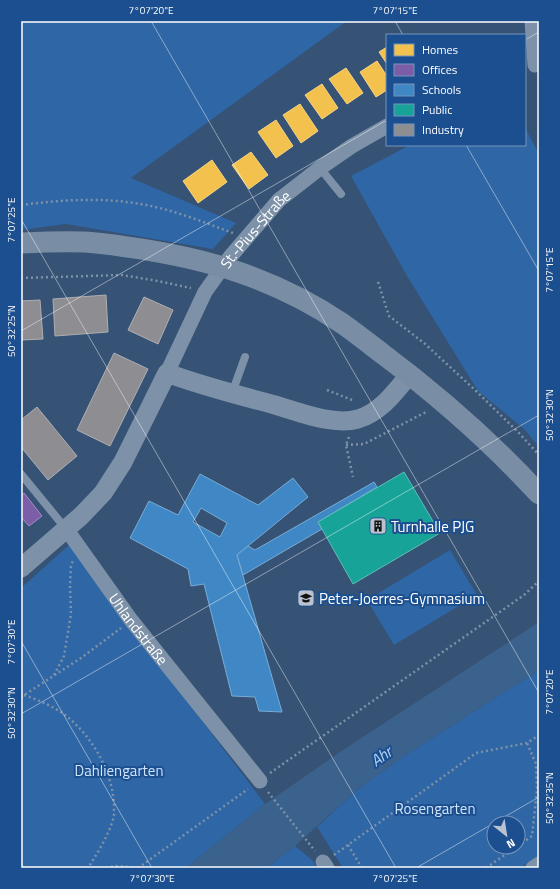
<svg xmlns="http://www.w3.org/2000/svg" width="560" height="889" font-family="'Titillium Web',sans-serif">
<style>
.green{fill:#2f66a5;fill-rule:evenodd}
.water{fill:#3b618d}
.homes{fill:#f2c14e;stroke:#f6d483}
.offices{fill:#7b5ea7;stroke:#a38ec1}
.schools{fill:#3f88c5;stroke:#79acd6;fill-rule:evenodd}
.public{fill:#17a398;stroke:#5dbfb7}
.industry{fill:#8d8d92;stroke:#afafb3}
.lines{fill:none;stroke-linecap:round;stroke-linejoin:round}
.path{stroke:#7d92a8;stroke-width:2.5;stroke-dasharray:2 3;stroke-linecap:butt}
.service{stroke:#7d92a8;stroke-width:8}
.minor{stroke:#7d92a8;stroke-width:15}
.tertiary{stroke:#7d92a8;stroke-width:19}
.secondary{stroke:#798da4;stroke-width:21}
.ticks{fill:none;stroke:#fff;stroke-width:1;stroke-opacity:0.45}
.labels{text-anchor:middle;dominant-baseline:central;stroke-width:4;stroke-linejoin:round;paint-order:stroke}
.street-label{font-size:15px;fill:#fff;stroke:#1b4f8f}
.poi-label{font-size:15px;fill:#fff;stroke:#1b4f8f;text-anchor:start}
.park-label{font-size:15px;fill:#cfe3fa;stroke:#1b4f8f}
.water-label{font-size:16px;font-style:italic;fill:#b5d3f5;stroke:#1b4f8f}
.neatline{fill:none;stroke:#fff;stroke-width:1.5}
.ticks-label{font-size:10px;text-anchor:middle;fill:#fff}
</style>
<rect width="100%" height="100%" fill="#365274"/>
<g class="green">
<path d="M21 21H347L131 178 236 223 213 249 66 224 21 230Z"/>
<path d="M525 128 539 154V447L524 429 478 391 407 276 351 176 410 145H525Z"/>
<path d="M69 545 265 804 186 868H21V588Z"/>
<path d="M450 550 477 595 394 645 367 600Z"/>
<path d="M539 670V855L520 868H343L317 827 357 790 401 758ZM494 823H518V847H494Z"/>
<path d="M295 846 312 860 317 868H266Z"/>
</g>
<path class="water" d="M539 622V670L401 758 357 790 295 846 266 868H186L265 804 346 748Z"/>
<g class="homes">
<path d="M387 47V64L379 52Z"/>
<path d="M377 61 387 76V90L376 97 360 72Z"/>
<path d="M346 68 363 93 347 104 329 79Z"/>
<path d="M322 84 338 108 322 119 305 95Z"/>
<path d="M300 104 318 131 301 143 283 115Z"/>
<path d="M276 120 293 146 276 158 258 132Z"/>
<path d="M251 152 268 175 249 189 232 165Z"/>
<path d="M212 160 227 182 198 203 183 181Z"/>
</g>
<path class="offices" d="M24 493 42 516 29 526 21 517V496Z"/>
<g class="schools">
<path d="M200 474 258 505 293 478 308 497 237 555 282 712 259 711 255 697 232 696 204 584 191 586 188 569 130 538 149 501 178 515ZM201 508 227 523 220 537 193 522Z"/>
<path d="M374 482 377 487 318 522 322 529 243 575 237 555 248 546 255 550Z"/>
</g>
<path class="public" d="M404 472 440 533 353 584 318 522Z"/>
<g class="industry">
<path d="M106 295 108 332 55 336 53 299Z"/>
<path d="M144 297 173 310 158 344 128 330Z"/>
<path d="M40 300 43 339 21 340V301Z"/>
<path d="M114 353 148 369 110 446 77 430Z"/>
<path d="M37 407 77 456 48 480 21 447V420Z"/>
</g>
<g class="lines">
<g class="path">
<path d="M21 205C61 200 100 197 140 204 172 209 203 222 233 233"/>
<path d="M21 278 122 275 158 281 191 288"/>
<path d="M378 282 389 316 424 343 475 390 519 433 539 455"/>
<path d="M327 390 352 400"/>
<path d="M349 437 346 445 353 477"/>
<path d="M346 445 364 444 428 411"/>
<path d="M54 675 64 656 71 614 70 586 71 565 73 561"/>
<path d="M24 695C41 701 57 708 70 719 94 740 112 772 114 804 114 808 114 812 114 816 109 835 98 852 88 868"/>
<path d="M21 697 81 658 121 628"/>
<path d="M270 773 524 595 539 581"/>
<path d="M268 792 315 851"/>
<path d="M348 845 362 868"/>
<path d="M518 846 532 836 537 790 536 764 527 743"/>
<path d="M334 855 476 753 527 743 539 735"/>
<path d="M21 864 24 868"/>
<path d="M106 868 116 866 139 868"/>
<path d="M138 868 248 789"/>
<path d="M486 868 516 847"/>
</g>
<g class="service">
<path d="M320 168 341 194"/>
<path d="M232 393 245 357"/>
<path d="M21 474 66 529"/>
</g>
<g class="minor">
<path d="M532 21 535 65"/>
<path id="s1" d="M167 373 205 292 230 257 279 200 320 168 352 146 387 126"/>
<path id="s2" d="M67 530 131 620 260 781"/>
<path d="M323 862 327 868"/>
<path d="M533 868 539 864"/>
</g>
<path class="tertiary" d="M21 568 81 516 103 493 123 462 167 373C202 386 238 395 275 405 299 412 333 426 358 419 381 412 395 392 410 374"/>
<path class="secondary" d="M21 243C42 242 63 241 84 242 105 243 127 247 147 250 183 256 219 264 252 277 284 289 315 305 343 324 357 334 371 345 384 355 440 397 492 443 539 494"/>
</g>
<path class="ticks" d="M151 21 539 693M395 21 403 35M525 40 539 32M466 145 539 271M21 219 396 868M21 331 387 120M21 641 152 868M21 714 539 415M494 823 539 797M416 868 494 823"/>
<defs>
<g id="building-square" transform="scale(0.9)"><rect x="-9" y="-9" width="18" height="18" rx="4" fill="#b9c2ce" stroke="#1b4f8f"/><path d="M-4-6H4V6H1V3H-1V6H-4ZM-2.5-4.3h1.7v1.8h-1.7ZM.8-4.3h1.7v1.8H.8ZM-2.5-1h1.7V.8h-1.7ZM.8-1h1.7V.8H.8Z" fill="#111"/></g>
<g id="school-square" transform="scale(0.9)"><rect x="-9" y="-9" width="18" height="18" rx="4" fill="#b9c2ce" stroke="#1b4f8f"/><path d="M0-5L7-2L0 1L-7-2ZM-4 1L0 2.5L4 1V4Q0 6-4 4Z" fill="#111"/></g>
</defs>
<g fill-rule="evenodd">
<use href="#building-square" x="378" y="526"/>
<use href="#school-square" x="306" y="598"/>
</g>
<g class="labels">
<g class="street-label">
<text stroke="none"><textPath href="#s1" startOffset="170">St.-Pius-Straße</textPath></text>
<text stroke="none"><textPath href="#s2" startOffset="122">Uhlandstraße</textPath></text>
</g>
<g class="poi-label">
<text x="391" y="526">Turnhalle PJG</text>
<text x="319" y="598">Peter-Joerres-Gymnasium</text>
</g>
<g class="park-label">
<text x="119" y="770">Dahliengarten</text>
<text x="435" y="808">Rosengarten</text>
</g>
<g class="water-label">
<text transform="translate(381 756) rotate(-36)">Ahr</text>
</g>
</g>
<rect width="560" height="889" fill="none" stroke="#1b4f8f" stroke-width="44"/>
<rect x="386" y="34" width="140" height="112" fill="#1b4f8f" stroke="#7695bc"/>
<rect x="394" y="44" width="20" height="12" fill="#f2c14e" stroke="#7695bc"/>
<text x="422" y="54" font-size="12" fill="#ffffff">Homes</text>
<rect x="394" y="64" width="20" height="12" fill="#7b5ea7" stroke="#7695bc"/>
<text x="422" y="74" font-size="12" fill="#ffffff">Offices</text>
<rect x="394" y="84" width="20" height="12" fill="#3f88c5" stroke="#7695bc"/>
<text x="422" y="94" font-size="12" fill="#ffffff">Schools</text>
<rect x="394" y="104" width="20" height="12" fill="#17a398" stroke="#7695bc"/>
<text x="422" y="114" font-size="12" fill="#ffffff">Public</text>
<rect x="394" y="124" width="20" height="12" fill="#8d8d92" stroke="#7695bc"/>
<text x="422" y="134" font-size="12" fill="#ffffff">Industry</text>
<g transform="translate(506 835) rotate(150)"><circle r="19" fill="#1b4f8f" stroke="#7695bc"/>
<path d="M0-3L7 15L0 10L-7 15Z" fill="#b9c2ce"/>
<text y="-6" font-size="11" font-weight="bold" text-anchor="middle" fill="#ffffff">N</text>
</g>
<rect x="22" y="22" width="516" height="845" class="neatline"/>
<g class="ticks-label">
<text x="151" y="14">7°07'20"E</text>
<text x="395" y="14">7°07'15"E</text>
<text transform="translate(11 220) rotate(-90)" y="4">7°07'25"E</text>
<text transform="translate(549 270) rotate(-90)" y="4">7°07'15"E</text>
<text transform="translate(11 331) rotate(-90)" y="4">50°32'25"N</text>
<text transform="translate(549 415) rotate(-90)" y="4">50°32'30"N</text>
<text transform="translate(11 642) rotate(-90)" y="4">7°07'30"E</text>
<text transform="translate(549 692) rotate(-90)" y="4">7°07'20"E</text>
<text transform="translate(11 713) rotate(-90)" y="4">50°32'30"N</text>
<text transform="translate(549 798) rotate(-90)" y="4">50°32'35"N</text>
<text x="152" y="882">7°07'30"E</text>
<text x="395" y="882">7°07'25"E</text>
</g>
</svg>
